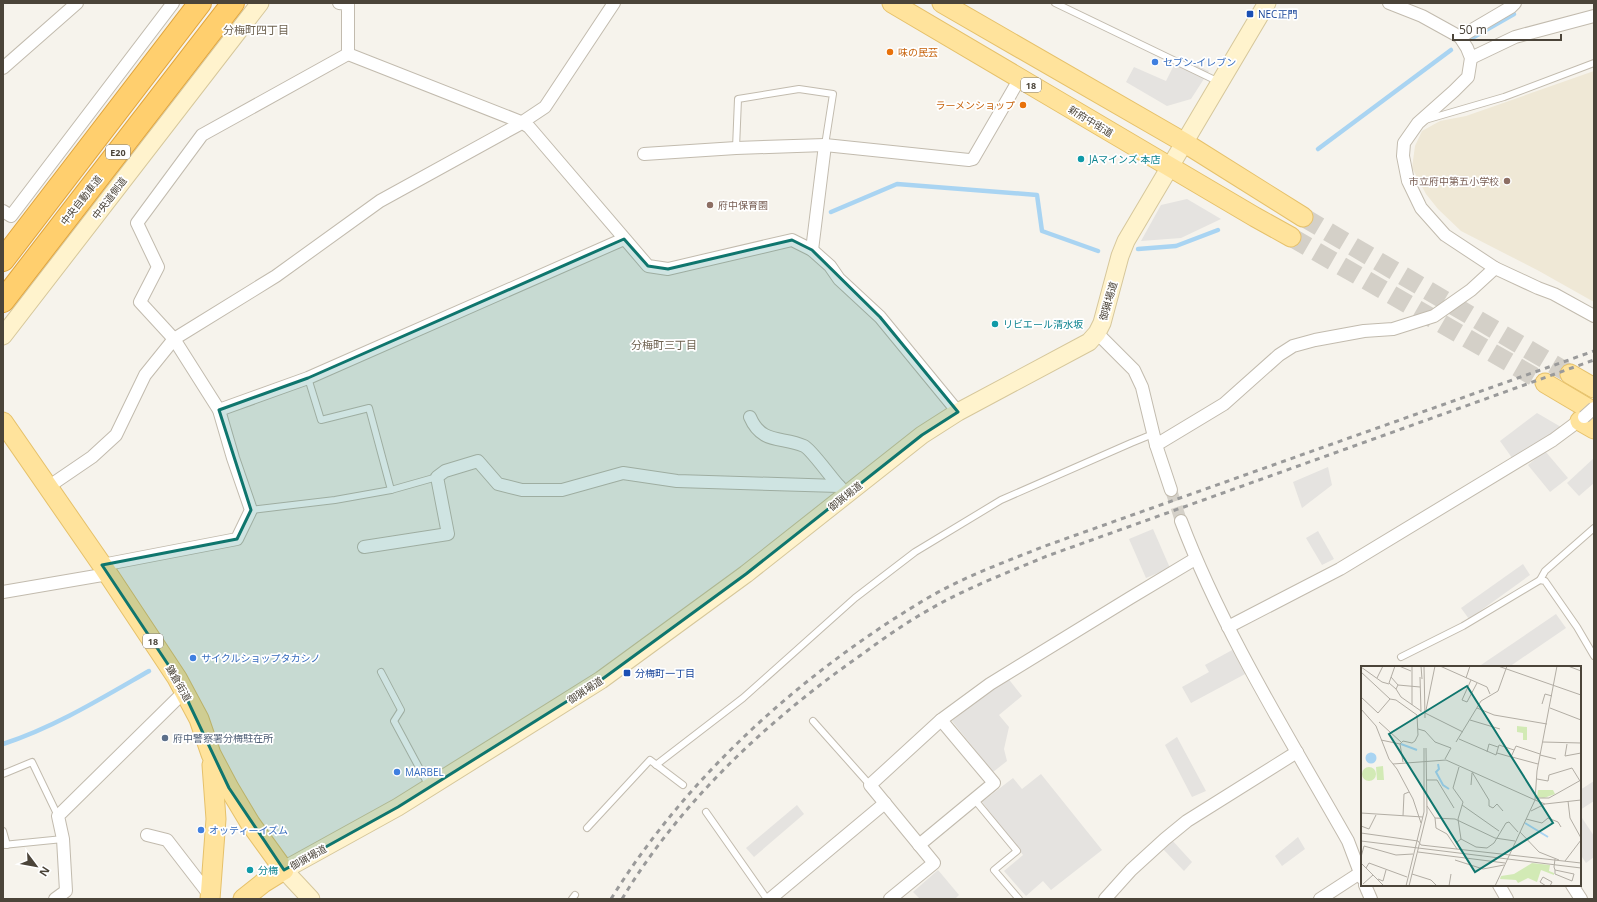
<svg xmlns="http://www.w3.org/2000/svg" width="1597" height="902" font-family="'Open Sans','Noto Sans JP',sans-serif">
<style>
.education{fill:#efe8d6}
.parking{fill:#e5e3e0}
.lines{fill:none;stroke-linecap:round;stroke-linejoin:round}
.stream{stroke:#a9d4f2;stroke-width:4.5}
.street-tunnel{stroke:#d4d0c8;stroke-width:12;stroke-dasharray:12 6;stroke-linecap:butt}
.primary-tunnel{stroke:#d4d0c8;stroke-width:19;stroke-dasharray:19 10;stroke-linecap:butt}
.lane-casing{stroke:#c2bbae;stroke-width:8}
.street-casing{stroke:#c2bbae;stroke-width:14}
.secondary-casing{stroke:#d6c79b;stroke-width:19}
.primary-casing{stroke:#e6c16a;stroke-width:21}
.highway-casing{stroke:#e0a43c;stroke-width:24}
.lane{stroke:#fff;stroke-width:6}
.street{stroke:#fff;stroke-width:12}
.secondary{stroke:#fff3cd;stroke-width:17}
.primary{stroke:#ffe39c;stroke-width:19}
.highway{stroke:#ffcf6e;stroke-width:22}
.rail{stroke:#9a9a9a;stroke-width:3;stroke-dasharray:5 5;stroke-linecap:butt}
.street-bridge-casing{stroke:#c2bbae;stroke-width:14;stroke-linecap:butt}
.street-bridge{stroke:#fff;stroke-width:12}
.marked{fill:#0f766e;fill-opacity:0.2;stroke:#0f766e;stroke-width:3;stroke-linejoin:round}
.transit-dot{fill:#1a4fb4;stroke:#fff;stroke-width:1.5}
.food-dot{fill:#e8710a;stroke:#fff;stroke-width:1.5}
.shop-dot{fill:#3f7fe0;stroke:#fff;stroke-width:1.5}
.culture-dot{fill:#0f9aa8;stroke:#fff;stroke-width:1.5}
.education-dot{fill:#8d6e63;stroke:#fff;stroke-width:1.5}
.service-dot{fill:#5c6f8a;stroke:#fff;stroke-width:1.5}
.labels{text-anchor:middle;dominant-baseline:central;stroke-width:3.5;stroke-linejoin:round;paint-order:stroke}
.shield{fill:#fff;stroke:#817c74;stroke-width:1}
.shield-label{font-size:9px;font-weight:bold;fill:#4b4439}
.transit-label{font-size:10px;fill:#164399;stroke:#fff;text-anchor:start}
.food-label{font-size:10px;fill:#c56008;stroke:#fff;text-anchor:start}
.shop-label{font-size:10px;fill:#366cbe;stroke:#fff;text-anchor:start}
.street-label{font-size:10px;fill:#4b4439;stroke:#fff}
.culture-label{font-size:10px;fill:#0d838f;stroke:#fff;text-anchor:start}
.education-label{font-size:10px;fill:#785e54;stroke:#fff;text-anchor:end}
.service-label{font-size:10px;fill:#4e5e75;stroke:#fff;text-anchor:start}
.neighbourhood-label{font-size:11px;fill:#6e6250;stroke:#fff}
.inset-river{fill:none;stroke:#a9d4f2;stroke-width:2}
.inset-road{fill:none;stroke:#b2ada4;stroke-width:1}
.view{fill:#0f766e;fill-opacity:0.15;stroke:#0f766e;stroke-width:2}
.inset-edge{fill:none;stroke:#4b4439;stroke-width:2}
</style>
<rect width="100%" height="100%" fill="#f6f3ec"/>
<path class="education" d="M1594 71V302L1539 271 1461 231 1438 209 1426 194 1412 168 1415 146 1422 131 1440 121 1466 116Z"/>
<g class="parking">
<path d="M1178 57 1209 71 1191 99 1167 106 1126 82 1134 67 1166 81Z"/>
<path d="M1187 199 1221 219 1181 238 1141 241 1161 205Z"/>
<path d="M1537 413 1561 427 1515 462 1500 441Z"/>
<path d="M1545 451 1568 478 1550 492 1528 465Z"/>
<path d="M1594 458V483L1579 496 1567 483Z"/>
<path d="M1328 467 1332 485 1302 508 1293 482Z"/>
<path d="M1153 529 1170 568 1146 578 1129 539Z"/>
<path d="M1318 531 1334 559 1322 565 1306 538Z"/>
<path d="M1523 564 1530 575 1469 619 1461 608Z"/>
<path d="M1556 614 1566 628 1509 667H1478Z"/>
<path d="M1234 649 1247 673 1191 703 1182 687 1209 672 1205 665Z"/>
<path d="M1007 677 1022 696 999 715 1009 727 1004 749 1007 761 993 772 952 721Z"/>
<path d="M1177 737 1206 791 1192 797 1165 745Z"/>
<path d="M1041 774 1102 850 1051 890 1043 881 1026 896 1004 871 1023 855 982 802 1013 778 1022 789Z"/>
<path d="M1594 781V801L1580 810V790Z"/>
<path d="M797 805 804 814 754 857 746 848Z"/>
<path d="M1580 815 1594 836V857L1586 863 1580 854Z"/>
<path d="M1298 837 1305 849 1282 866 1275 856Z"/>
<path d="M1171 839 1192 862 1184 871 1162 848Z"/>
<path d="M938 870 959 895 955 899H920L913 892Z"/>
</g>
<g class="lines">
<g class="stream">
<path d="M1472 38 1514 14"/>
<path d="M1318 149 1451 50"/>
<path d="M831 212 897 184 1037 195 1042 231 1098 251"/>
<path d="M1138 249 1176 246 1218 230"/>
<path d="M3 744C55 727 102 698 149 671"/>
</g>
<path class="street-tunnel" d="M1171 490 1181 521"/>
<g class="primary-tunnel">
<path d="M1303 217 1570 374"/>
<path d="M1291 237 1545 383"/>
</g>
<g class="lane-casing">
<g id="lane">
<path d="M1055 3 1219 82"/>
<path d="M1425 120 1504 97 1594 63"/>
<path d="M736 148 738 99 799 89 833 94 825 145"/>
<path d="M308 378 321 420 369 408 391 490"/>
<path d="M251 510 335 500 391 490 437 477"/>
<path d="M1540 580 1545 581 1577 627 1594 656"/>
<path d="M1401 657 1463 626 1540 580 1545 571 1594 528"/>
<path d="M381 672 401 710 394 721 429 786"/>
<path d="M813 721 870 785"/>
<path d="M656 765 743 698 855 598 915 552 1001 500 1131 443 1153 434"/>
<path d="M3 774 32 762 58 816"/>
<path d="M974 799 1017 851 994 870 1019 899"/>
<path d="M706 812 767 899"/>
<path d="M587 828 650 760 683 785"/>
<path d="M3 831 7 845"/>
<path d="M3 845 63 839"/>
<path d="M572 899 575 895"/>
</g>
</g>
<g class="street-casing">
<g id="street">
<path d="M1389 3 1422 16 1460 37 1467 48 1471 58 1468 77 1454 91 1418 123 1404 143 1403 156 1408 181 1421 208 1445 235 1495 268 1538 288 1554 294 1594 316"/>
<path d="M1460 37 1511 7 1515 3"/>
<path d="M348 54 521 122 529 127 648 266 668 269 792 240 812 250 830 266 839 279 880 317 958 412"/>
<path d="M1471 58 1515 37 1594 16"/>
<path d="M3 68 77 3"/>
<path d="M644 154 736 148 825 145 969 160 973 159 1020 78"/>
<path d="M3 211 11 216 173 3"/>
<path d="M812 250 825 145"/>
<path d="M1097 333 1134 370 1142 387 1156 445 1224 404 1279 355 1293 346 1315 340 1364 331 1393 329 1434 316 1471 290 1495 268"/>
<path d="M219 410 308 378 624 239"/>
<path d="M750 417C762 445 782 436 804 446 811 449 832 479 839 486"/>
<path d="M1156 445 1171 490"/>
<path d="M48 487 92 457 116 435 145 375 174 339 276 276 380 201 518 125 545 107 614 3"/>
<path d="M1181 521C1223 632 1289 737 1348 841L1362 878"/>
<path d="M364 547 448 534 437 477 445 471 478 461 498 484 522 490H562L623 473 677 481 839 486 847 495"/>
<path d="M102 565 237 539 251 510 233 458 219 410 174 339 140 302 158 267 137 223 202 135 348 54V4L339 3"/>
<path d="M3 592 108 574"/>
<path d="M1228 627 1340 569 1553 440 1584 417"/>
<path d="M147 835 167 840 211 897"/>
<path d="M919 845 994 783 941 720"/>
<path d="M1365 885 1371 899"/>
<path d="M1499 885 1507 899"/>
<path d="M1572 885 1581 899"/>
<path d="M55 899 66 891 63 839 58 816 185 691"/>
<path d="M770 899 885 803"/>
<path d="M890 899 934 863 870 785 941 720 990 684 1130 598 1195 559"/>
<path d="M1105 899 1131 870 1165 839 1187 821 1297 752"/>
<path d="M1320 899 1360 873"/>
</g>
</g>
<g class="secondary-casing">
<g id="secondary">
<path d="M3 336 260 3"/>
<path d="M311 899 284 870 398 807 601 680 746 574 922 435 958 412 1089 342 1097 333 1102 323 1120 256 1126 241 1267 3"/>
</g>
</g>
<g class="primary-casing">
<g id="primary">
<path d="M892 3 1255 217 1291 237"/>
<path d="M942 3 1185 143 1303 217"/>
<path d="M1570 374 1594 388"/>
<path d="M1545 383 1594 412"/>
<path d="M1580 421 1594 429"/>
<path d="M3 422 102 565 177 678 199 719 211 754 229 788 250 823 284 870 263 883 243 899"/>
<path d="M210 899 216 819 212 765"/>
</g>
</g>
<g class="highway-casing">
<g id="highway">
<path d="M3 260 200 3"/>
<path d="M3 301 233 3"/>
</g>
</g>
<use href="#lane" class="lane"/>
<use href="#street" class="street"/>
<use href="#secondary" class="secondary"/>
<use href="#primary" class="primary"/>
<use href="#highway" class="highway"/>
<g class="rail">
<path d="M611 899C687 776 802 673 926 599 963 577 1005 562 1045 546L1594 351"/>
<path d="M622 899C681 801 768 720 861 655 884 638 907 622 932 608 969 587 1009 572 1047 556L1594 360"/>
</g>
<g class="street-bridge-casing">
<path id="street-bridge" d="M1584 417 1594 408"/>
</g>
<use href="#street-bridge" class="street-bridge"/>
</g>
<path class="marked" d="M624 239 648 266 668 269 792 240 812 250 880 317 958 412 922 435 746 574 601 680 398 807 284 870 229 788 177 678 102 565 237 539 251 510 219 410 308 378Z"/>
<g class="transit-dot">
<rect x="1246" y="10" width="8" height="8" rx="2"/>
<rect x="623" y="669" width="8" height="8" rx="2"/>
</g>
<g class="food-dot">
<circle cx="890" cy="52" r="4"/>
<circle cx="1023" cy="105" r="4"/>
</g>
<g class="shop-dot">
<circle cx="1155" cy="62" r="4"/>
<circle cx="193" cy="658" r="4"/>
<circle cx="397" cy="772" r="4"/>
<circle cx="201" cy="830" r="4"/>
</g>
<g class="culture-dot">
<circle cx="1081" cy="159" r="4"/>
<circle cx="995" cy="324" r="4"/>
<circle cx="250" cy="870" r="4"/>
</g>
<g class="education-dot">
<circle cx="1507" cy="181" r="4"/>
<circle cx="710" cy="205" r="4"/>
</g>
<circle class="service-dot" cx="165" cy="738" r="4"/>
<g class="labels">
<g class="shield">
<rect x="1021" y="78" width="20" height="14" rx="3"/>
<rect x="106" y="145" width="24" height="14" rx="3"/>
<rect x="143" y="634" width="20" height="14" rx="3"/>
</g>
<g class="shield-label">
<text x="1031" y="85">18</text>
<text x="118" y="152">E20</text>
<text x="153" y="641">18</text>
</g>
<g class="transit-label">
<text x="1258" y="14">NEC正門</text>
<text x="635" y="673">分梅町一丁目</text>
</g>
<g class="food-label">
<text x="898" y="52">味の民芸</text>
<text x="1015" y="105" text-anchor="end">ラーメンショップ</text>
</g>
<g class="shop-label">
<text x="1163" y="62">セブン-イレブン</text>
<text x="201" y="658">サイクルショップタカシノ</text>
<text x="405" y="772">MARBEL</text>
<text x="209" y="830">オッティーイズム</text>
</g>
<g class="street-label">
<text transform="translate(1091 121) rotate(31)">新府中街道</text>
<text transform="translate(109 198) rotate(-53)">中央道側道</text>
<text transform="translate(81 200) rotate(-52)">中央自動車道</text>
<text transform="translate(1108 301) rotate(-74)">御猟場道</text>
<text transform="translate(845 496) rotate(-38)">御猟場道</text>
<text transform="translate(179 683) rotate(60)">鎌倉街道</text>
<text transform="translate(585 690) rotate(-33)">御猟場道</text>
<text transform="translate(308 857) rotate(-29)">御猟場道</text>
</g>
<g class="culture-label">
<text x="1089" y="159">JAマインズ 本店</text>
<text x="1003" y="324">リビエール清水坂</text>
<text x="258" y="870">分梅</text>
</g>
<g class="education-label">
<text x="1499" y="181">市立府中第五小学校</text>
<text x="718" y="205" text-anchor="start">府中保育園</text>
</g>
<g class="service-label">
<text x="173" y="738">府中警察署分梅駐在所</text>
</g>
<g class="neighbourhood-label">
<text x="256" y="29">分梅町四丁目</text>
<text x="664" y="344">分梅町三丁目</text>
</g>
</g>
<g transform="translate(1361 666)">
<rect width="220" height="220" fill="#f6f3ec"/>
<path d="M156 60 166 61V74H162V67L156 66ZM22 100 23 114H16L15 101ZM1 108a7 7 0 1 1 14 0a7 7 0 1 1-14 0ZM177 124H192L194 128 183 132 176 131ZM171 197 189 199 188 205 193 207V209L180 204 176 216 167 212 157 217 155 214 139 213 140 210 153 208Z" fill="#d2eab5"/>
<path d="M4.5 92a5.5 5.5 0 1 1 11 0a5.5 5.5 0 1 1-11 0Z" fill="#a9d4f2"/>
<path class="inset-river" d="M40 78 56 84M77 98 78 103 75 106 82 119 88 123M164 157 187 171"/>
<path class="inset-road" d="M38 0 50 5M60 0 61 13M63 0 64 52M79 0 126 21 129 28M137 0 220 29M207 0 220 5M0 1 21 16 28 18M0 6 29 33 35 34 56 49 57 69 54 75 51 77 42 75 39 78M30 11 37 19 35 23 28 17 34 0M59 11 60 46M16 12 22 0M105 12 109 0M110 14 101 34 106 36 116 17M37 19 59 21M35 23 40 31 60 45M0 31 17 47 29 33M181 38 184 28 191 30M51 39V0M116 42 133 49 186 58M189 42 220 54M0 43 15 60 28 93 36 103 52 133 60 157M65 44 74 0M64 47 102 66M109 54 139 63M18 56 40 76M57 63 64 65 74 76 90 82 84 93M98 73 135 89 138 79 153 84M20 74 39 78M95 76 120 35 137 25 146 0M182 76 220 77M39 78 42 96M206 78 204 90 220 87M126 86 128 78 137 81M136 87 150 91 155 80 179 88M179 89 195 93M151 91 177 98M32 98 85 94 174 134 176 105 196 0M98 101 92 122 102 136 97 153 100 173M111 106 128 134V140L132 142 136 138 142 145M176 113 187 115 188 109 211 102 219 115M66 114H76L93 142M110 119 111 107M175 132H188L220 114M207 135 209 152 220 172M101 139 138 165M66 140 74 152 94 153 134 172 154 175M170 145 184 138M0 147 62 151M42 150 43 128 48 126M74 152 75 162 86 168 96 183M165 153 181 157 187 152 197 156 200 161M0 160 8 163 15 149M159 166 178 186 198 194M0 167 57 175 60 179 220 197M0 175 220 202M99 183 96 176 100 173 115 181 126 182 133 177 145 157 148 156 157 166M57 186 144 197M0 191 3 180 35 189 52 188M94 194 122 203 143 199M204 195 220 174M0 197 23 220M5 202 8 197 46 211M194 204 213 208 211 215 194 208V204L193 201 194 193M51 208 70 214 76 220M17 213 22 215 25 204M2 218 12 209M45 220 63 146V82M48 220 66 147 65 82M88 220 90 208M134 220 174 134 184 138 220 134M149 220H164M185 220 179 216 182 211 191 216 189 220"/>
<path class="view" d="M106 20 192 157 114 206 28 68Z"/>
<rect width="220" height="220" class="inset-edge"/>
</g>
<rect width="1597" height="902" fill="none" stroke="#4b4439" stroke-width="8"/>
<g transform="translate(36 866) rotate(122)" stroke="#ffffff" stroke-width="3" paint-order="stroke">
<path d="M0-3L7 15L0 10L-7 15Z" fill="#4b4439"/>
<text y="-6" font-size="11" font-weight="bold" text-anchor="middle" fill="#4b4439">N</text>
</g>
<path d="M1453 34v6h108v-6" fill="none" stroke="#4b4439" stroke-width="2"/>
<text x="1459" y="34" font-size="12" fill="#4b4439" stroke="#ffffff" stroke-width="3" paint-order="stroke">50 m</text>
</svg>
